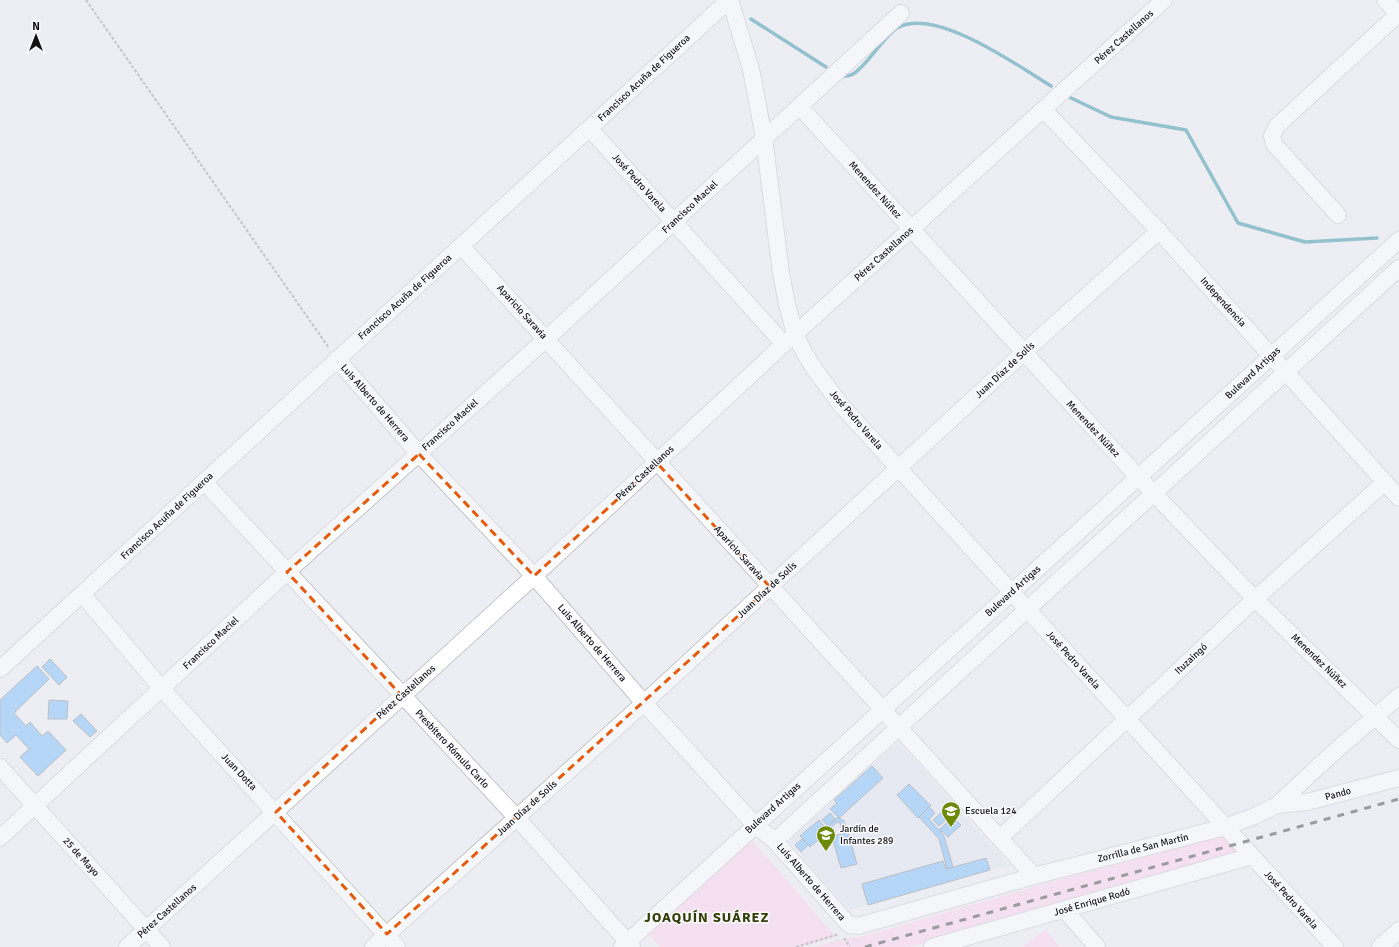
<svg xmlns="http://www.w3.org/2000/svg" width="1399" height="947" font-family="Signika,sans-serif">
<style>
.built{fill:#e1e3f0}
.green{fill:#fdceea}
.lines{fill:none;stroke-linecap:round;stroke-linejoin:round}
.stream{stroke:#27899f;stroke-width:3.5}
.building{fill:#71b8fb;stroke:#808589}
.minor-casing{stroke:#c4c5cb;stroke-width:18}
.path{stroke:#929297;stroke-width:2;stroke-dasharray:3 2;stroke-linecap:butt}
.minor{stroke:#fff;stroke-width:16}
.rail{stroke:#37373a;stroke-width:3;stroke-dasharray:7 7;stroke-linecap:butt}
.marked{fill:none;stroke:#e8590c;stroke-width:3;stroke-dasharray:8 5;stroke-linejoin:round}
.labels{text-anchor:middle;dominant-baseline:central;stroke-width:3;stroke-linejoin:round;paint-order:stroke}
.street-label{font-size:10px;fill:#131315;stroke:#fafbff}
.poi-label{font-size:10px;fill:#131315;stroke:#fafbff;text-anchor:start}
.district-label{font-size:14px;font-weight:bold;letter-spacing:1px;fill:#313f06;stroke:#fafbff}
</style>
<rect width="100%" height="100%" fill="#edeef4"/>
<path class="built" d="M898 742 1009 865 849 910 789 841Z"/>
<g class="green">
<path d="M1217 837H1223L1238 853 1205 865 910 947H813L837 940 864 936 1040 885Z"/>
<path d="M752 840 836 937 802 947H660L647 933Z"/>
<path d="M1046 929 1059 947H1022Z"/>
</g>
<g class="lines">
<g class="stream">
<path d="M751 19 826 67"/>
<path d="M841 77C844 76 850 76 853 74 867 66 883 37 897 28 935 6 1018 66 1051 86"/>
<path d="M1069 97 1111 117 1186 130 1238 223 1305 242 1377 238"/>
</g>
</g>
<g class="building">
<path d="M50 659 67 677 59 685 42 667Z"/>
<path d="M37 666 49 679 14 713 26 726 30 722 42 736 48 731 66 750 38 776 20 757 29 749 16 735 7 743 0 735V700Z"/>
<path d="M49 700 68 701 67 719H48Z"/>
<path d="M81 714 97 731 90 737 73 721Z"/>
<path d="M872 766 883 778 839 818 830 809 837 803 834 800Z"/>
<path d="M909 784 931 806 918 818 897 795Z"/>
<path d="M929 807 935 813 929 819 939 830 940 829 942 831 941 832 944 836 953 867 947 869 939 839 919 817Z"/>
<path d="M943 811 949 817 939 826 933 820Z"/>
<path d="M830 813 835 819 828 826 822 820Z"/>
<path d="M838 817 844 821 848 832 843 833 840 823 837 822 828 830 826 828Z"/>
<path d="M952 817 961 825 948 837 940 829Z"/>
<path d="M819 820 829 831 810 847 800 836Z"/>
<path d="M848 832 857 864 841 868 832 837Z"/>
<path d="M802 839 808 845 801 852 795 845Z"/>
<path d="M986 858 990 870 868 905 862 884 943 861 946 869Z"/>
</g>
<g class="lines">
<g class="minor-casing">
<g id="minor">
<path d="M730 0 751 69 764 138 781 273 787 304 795 334 804 352 815 370 841 405 1335 947"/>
<path d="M1385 0 1399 15"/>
<path d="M800 107 1139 478 1255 599 1399 740"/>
<path d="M1044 110 1159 231 1399 498"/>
<path d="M590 129 784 344"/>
<path d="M1338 215 1274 144 1272 136 1277 126 1398 14"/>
<path d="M461 246 1034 876"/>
<path d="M337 359 419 454 534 576 644 703 755 825 775 841 849 925 858 926 1034 876 1225 827 1255 816 1277 805 1333 753 1399 696"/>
<path d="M204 482 517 818 632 947"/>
<path d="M82 594 162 689 397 947"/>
<path d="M0 669 729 0"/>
<path d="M0 767 162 947"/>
<path d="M1277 805 1307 802 1399 778"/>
<path d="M0 838 287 572 546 339 901 13"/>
<path d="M1000 838 1255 599 1385 482"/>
<path d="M775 841 1399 268"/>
<path d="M1065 910 1097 947"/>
<path d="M127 947 534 576 784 344 1164 0"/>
<path d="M373 947 644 703 1023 353 1159 231"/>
<path d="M622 947 1399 240"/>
<path d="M932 947 1252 856"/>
<path d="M1380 947 1399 930"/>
</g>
</g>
<g class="path">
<path d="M86 0 329 348"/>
<path d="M844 938 850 947"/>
<path d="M796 947 839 934"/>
</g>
<use href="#minor" class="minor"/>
<path class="rail" d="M865 947 1399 799"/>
</g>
<path d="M0 0H1399V947H0ZM419 454 534 576 657 463 770 587 387 934 276 812 401 695 287 572Z" fill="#edeef4" fill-opacity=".55" fill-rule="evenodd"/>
<path class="marked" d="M419 454 534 576 657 463 770 587 387 934 276 812 401 695 287 572Z"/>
<defs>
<g id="school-pin" transform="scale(1)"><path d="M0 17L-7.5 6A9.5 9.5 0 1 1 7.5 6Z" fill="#6c8a05" stroke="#fafbff"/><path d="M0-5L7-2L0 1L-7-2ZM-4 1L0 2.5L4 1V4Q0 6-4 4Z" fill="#fff"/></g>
</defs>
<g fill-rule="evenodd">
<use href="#school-pin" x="951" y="811"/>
<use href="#school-pin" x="826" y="835"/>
</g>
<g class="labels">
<g class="street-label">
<text transform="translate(1124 37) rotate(-42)">Pérez Castellanos</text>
<text transform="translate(644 78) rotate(-43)">Francisco Acuña de Figueroa</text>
<text transform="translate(639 183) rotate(48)">José Pedro Varela</text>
<text transform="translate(875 190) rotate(48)">Menendez Núñez</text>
<text transform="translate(690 207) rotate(-43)">Francisco Maciel</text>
<text transform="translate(884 254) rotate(-42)">Pérez Castellanos</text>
<text transform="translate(405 297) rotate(-42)">Francisco Acuña de Figueroa</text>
<text transform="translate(1223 302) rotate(48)">Independencia</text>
<text transform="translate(522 312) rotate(48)">Aparicio Saravia</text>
<text transform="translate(1005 370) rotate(-43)">Juan Díaz de Solís</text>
<text transform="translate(1253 373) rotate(-43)">Bulevard Artigas</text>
<text transform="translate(375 403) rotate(49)">Luis Alberto de Herrera</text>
<text transform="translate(856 420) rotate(49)">José Pedro Varela</text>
<text transform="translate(450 425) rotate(-42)">Francisco Maciel</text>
<text transform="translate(1093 429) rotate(47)">Menendez Núñez</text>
<text transform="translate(645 473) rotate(-43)">Pérez Castellanos</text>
<text transform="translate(167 516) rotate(-43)">Francisco Acuña de Figueroa</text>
<text transform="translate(739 553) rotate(48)">Aparicio Saravia</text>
<text transform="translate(767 590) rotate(-43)">Juan Díaz de Solís</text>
<text transform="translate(1013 591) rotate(-42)">Bulevard Artigas</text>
<text transform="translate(211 643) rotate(-43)">Francisco Maciel</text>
<text transform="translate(592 643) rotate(49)">Luis Alberto de Herrera</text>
<text transform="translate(1191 659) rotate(-43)">Ituzaingó</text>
<text transform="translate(1073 660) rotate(48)">José Pedro Varela</text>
<text transform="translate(1319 661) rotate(44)">Menendez Núñez</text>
<text transform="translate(406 692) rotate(-42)">Pérez Castellanos</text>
<text transform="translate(452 749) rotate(47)">Presbítero Rómulo Carlo</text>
<text transform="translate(239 772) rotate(47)">Juan Dotta</text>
<text transform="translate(1338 794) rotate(-15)">Pando</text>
<text transform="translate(527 808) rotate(-42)">Juan Díaz de Solís</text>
<text transform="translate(773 808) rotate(-42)">Bulevard Artigas</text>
<text transform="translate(1143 848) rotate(-14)">Zorrilla de San Martín</text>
<text transform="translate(81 857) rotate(48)">25 de Mayo</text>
<text transform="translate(811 882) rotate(49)">Luis Alberto de Herrera</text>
<text transform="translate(1291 900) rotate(48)">José Pedro Varela</text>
<text transform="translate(1092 902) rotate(-16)">José Enrique Rodó</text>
<text transform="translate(167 911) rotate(-42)">Pérez Castellanos</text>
</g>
<g class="poi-label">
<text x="965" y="811">Escuela 124</text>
<text x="840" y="829">Jardín de<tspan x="840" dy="12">Infantes 289</tspan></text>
</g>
<g class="district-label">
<text x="707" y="917">JOAQUÍN SUÁREZ</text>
</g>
</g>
<g transform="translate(36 36)" stroke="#fafbff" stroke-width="3" paint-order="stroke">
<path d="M0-3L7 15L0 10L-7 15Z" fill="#131315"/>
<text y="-6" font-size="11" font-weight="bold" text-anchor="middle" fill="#131315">N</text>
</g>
</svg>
